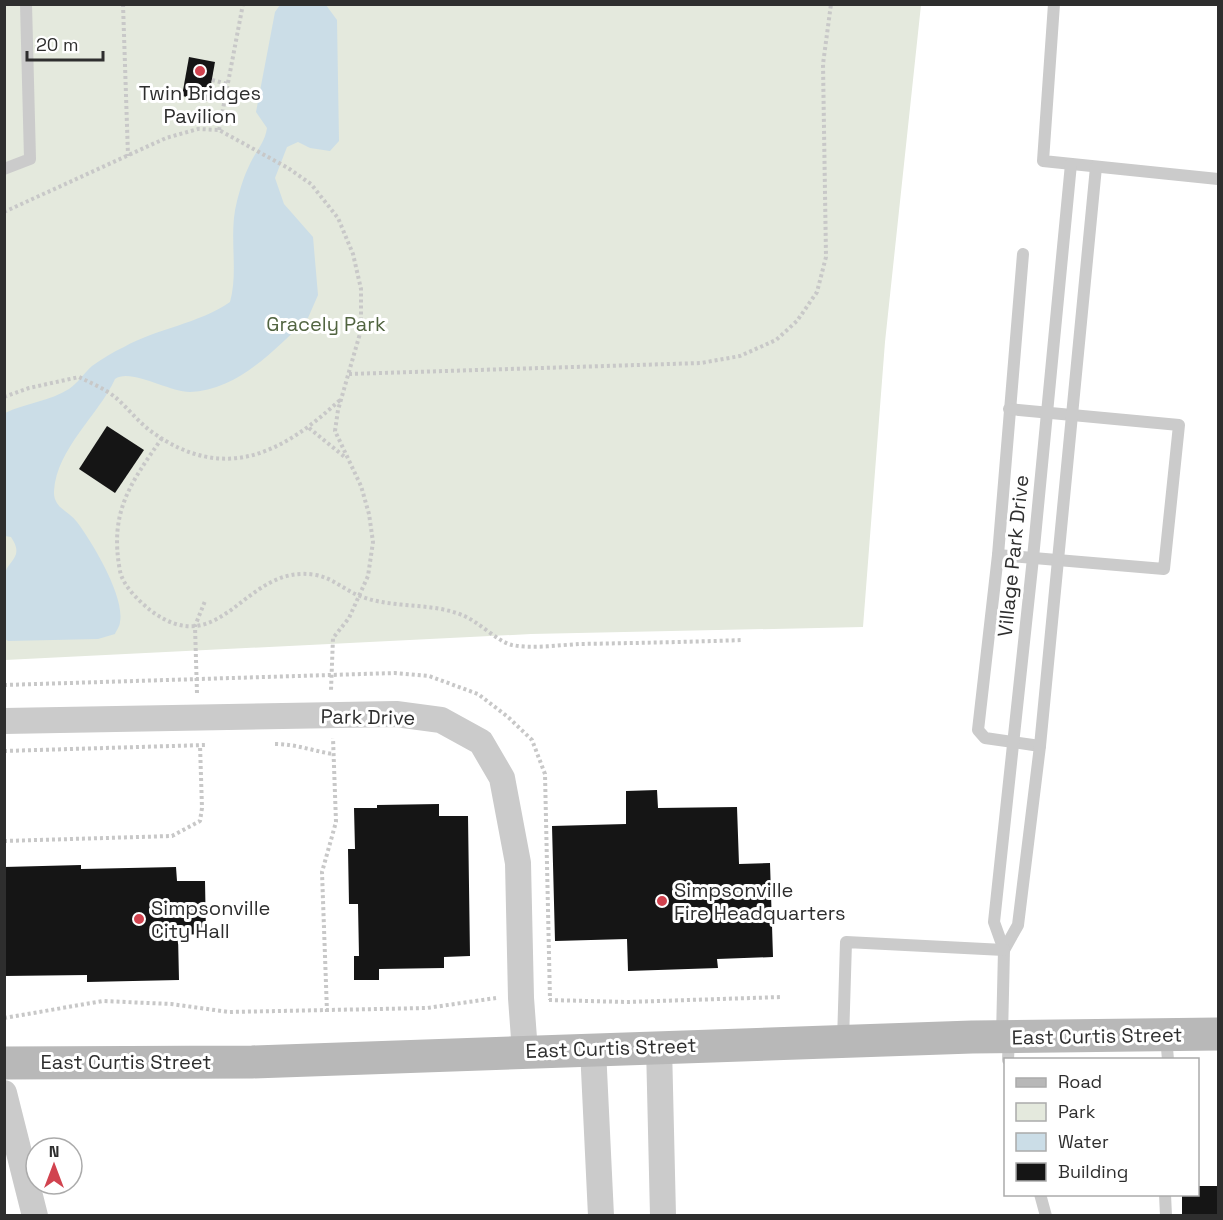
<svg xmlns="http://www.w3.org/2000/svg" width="1223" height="1220" font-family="'Space Grotesk',sans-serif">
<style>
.green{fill:#e4e9dd}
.water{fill:#cbdde7}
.building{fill:#151515}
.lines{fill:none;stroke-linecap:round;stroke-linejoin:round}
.path{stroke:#c8c8c8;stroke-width:4;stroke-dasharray:3 3;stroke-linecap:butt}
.service{stroke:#cbcbcb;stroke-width:12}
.minor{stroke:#cbcbcb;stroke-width:26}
.secondary{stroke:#b8b8b8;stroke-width:33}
.poi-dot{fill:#d1434f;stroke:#fff;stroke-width:2}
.labels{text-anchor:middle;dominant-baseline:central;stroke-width:6;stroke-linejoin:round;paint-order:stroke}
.poi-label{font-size:20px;fill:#2e2e2e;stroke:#fff;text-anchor:start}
.park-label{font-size:20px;fill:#516440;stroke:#fff}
.street-label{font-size:20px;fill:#2e2e2e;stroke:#fff}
</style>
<rect width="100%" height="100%" fill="#fff"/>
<path class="green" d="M5 5H921L885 342 863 627 531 634 5 660Z"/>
<path class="water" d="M280 5H326L337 20 339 141 330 151 310 148 298 142 287 147 275 178 284 204 313 237 318 295 308 318C276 348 238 391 190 392 168 392 131 368 115 379 98 416 57 448 54 491 53 508 69 511 77 522 92 542 125 596 120 622 120 626 116 631 115 634L98 639 8 641 5 639C4 619 1 595 4 576 8 559 25 558 11 537L5 536V413C26 403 50 401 69 389 78 383 84 373 92 366 102 359 113 352 124 347 158 328 198 324 230 302 239 270 228 235 237 201 240 189 244 176 249 166 255 152 265 143 267 128L256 112 275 12Z"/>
<g class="building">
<path d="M189 57 215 62 208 101 182 96Z"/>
<path d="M107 426 144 450 115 493 79 469Z"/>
<path d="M657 790 658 808 737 807 739 864 770 863 773 957 717 959 718 968 628 971 627 939 555 941 552 826 626 824V791Z"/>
<path d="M439 804V816H468L470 956 444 957V968L379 969V980H354V956H359L358 904H349L348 849H355L354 808H377V805Z"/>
<path d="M81 865V869L176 867 177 881H205L206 934 178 935 179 980 87 982V975L4 976V867Z"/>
<path d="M1198 1186H1218V1216H1182V1194H1198Z"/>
</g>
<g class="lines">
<g class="path">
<path d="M123 4 128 156"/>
<path d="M212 80 228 84"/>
<path d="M219 130 243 4"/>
<path d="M4 212 166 138 198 129 219 130 288 168 311 184 338 218 353 254 361 289V330L338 410 335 431 361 486 369 514 373 542 368 576 349 618 333 638 331 690"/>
<path d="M349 374 701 363 740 356 776 340 797 321 817 292 826 257 823 64 831 4"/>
<path d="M4 397 29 388 79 377C91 383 105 389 115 397 128 408 139 423 152 432 225 484 283 453 341 399"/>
<path d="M309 428 346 458"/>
<path d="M162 438C130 484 109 512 120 571 123 586 139 601 150 610 223 665 244 562 316 575 333 578 344 590 360 596 393 609 430 602 462 615 478 621 498 642 512 645 533 649 559 645 580 644 635 643 689 642 743 640"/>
<path d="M4 685 395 673 429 676 478 694 508 717 532 740 545 774 550 1000"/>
<path d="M197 693 195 626 205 601"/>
<path d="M275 744C296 744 313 751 333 754"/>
<path d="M4 751 205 745"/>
<path d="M4 841 172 836 200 821 202 808 200 745"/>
<path d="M549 1000 627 1002 782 997"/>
<path d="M327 1012 322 872 336 822 333 738"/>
<path d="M4 1018 103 1001 171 1004 229 1012 427 1008 496 998"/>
</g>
<g class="service">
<path d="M1054 4 1043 161 1218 179"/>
<path d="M4 169 30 159 26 4"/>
<path d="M1023 254 998 555 978 730 985 738 1040 746"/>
<path d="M998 555 1164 569 1179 425 1009 409"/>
<path d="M1004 950 1018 925 1040 746 1096 167"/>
<path d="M1002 1036 1004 950 994 922 1033 558 1071 164"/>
<path d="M1166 1036 1168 1060"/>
<path d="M843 1041 846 942 1004 950"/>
<path d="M1008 1060 1009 1037"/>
<path d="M1040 1194 1046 1216"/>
<path d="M1165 1194 1166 1216"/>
</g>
<g class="minor">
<path d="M4 721 396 714 441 720 481 742 502 778 518 863 521 998 525 1052"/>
<path d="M659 1046 663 1216"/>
<path d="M593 1049 601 1216"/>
<path d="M4 1093 35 1216"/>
</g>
<path class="secondary" d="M4 1063 252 1062 972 1037 1218 1034"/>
</g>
<g class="poi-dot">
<circle cx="200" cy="71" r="6"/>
<circle cx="662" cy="901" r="6"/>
<circle cx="139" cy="919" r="6"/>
</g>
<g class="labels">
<g class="poi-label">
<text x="200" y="93" text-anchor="middle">Twin Bridges<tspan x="200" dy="23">Pavilion</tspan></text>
<text x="674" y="890">Simpsonville<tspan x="674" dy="23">Fire Headquarters</tspan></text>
<text x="151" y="908">Simpsonville<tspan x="151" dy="23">City Hall</tspan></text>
</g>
<g class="park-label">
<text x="326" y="324">Gracely Park</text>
</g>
<g class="street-label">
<text transform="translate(1013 556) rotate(-84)">Village Park Drive</text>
<text transform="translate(368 717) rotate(1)">Park Drive</text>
<text transform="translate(1097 1036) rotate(-1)">East Curtis Street</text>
<text transform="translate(611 1048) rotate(-2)">East Curtis Street</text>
<text x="126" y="1062">East Curtis Street</text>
</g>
</g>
<rect width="1223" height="1220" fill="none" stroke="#2e2e2e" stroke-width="12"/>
<rect x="1004" y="1058" width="195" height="138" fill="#ffffff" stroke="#ababab" stroke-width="1.5"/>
<rect x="1016" y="1078" width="30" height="9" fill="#b8b8b8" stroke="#ababab" stroke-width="1.5"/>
<text x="1058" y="1088" font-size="18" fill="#2e2e2e">Road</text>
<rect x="1016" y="1103" width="30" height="18" fill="#e4e9dd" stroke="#ababab" stroke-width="1.5"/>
<text x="1058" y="1118" font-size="18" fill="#2e2e2e">Park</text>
<rect x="1016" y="1133" width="30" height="18" fill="#cbdde7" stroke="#ababab" stroke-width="1.5"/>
<text x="1058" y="1148" font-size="18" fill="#2e2e2e">Water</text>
<rect x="1016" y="1163" width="30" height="18" fill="#151515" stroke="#ababab" stroke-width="1.5"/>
<text x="1058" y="1178" font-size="18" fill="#2e2e2e">Building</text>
<g transform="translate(54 1166)"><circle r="28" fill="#ffffff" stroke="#ababab" stroke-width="1.5"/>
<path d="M0-4.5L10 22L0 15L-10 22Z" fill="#d1434f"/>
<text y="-9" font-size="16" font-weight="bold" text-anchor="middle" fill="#2e2e2e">N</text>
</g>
<path d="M27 51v9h76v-9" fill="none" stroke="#2e2e2e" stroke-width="3"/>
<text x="36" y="51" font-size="18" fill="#2e2e2e" stroke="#ffffff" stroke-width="4.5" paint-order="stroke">20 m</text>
</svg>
